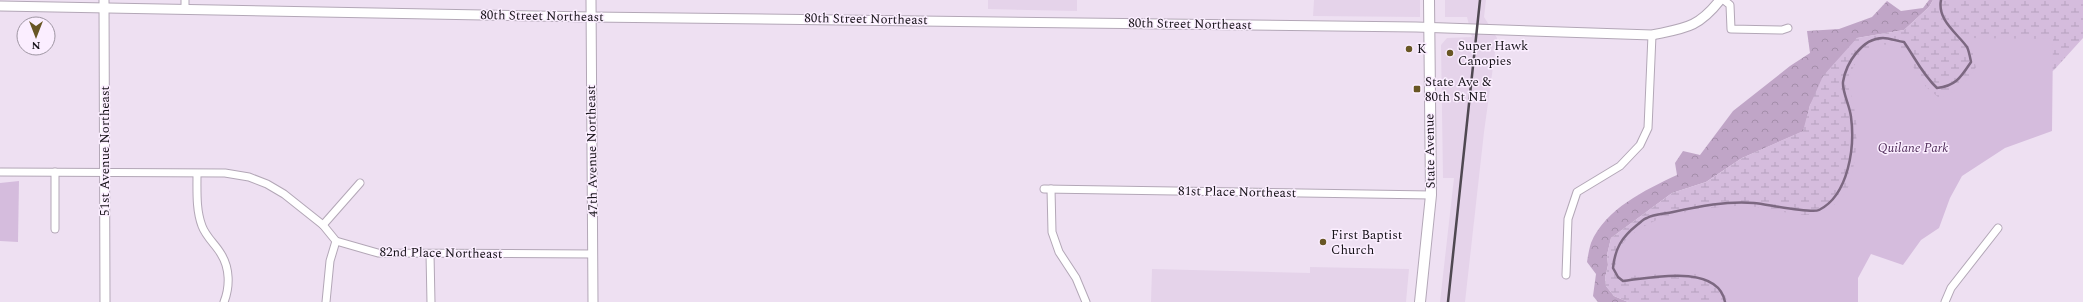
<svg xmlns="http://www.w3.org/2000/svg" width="2083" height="302" font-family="Spectral,serif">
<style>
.built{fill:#e5d3ea}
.forest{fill:url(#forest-crowns)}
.wetland{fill:url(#wetland-marsh)}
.park{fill:#d5bcdd}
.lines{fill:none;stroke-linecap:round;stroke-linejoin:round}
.stream{stroke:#7c6881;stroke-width:2.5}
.street-casing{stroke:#b3a7b7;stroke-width:9}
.secondary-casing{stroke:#b3a7b7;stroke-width:11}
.primary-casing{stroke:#b3a7b7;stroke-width:12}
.street{stroke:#fff;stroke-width:7}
.secondary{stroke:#fff;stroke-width:9}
.primary{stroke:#fff;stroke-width:10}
.rail{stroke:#4f4851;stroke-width:2.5}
.poi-dot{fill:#685624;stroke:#fbeeff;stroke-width:1.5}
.labels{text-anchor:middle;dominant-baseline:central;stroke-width:3;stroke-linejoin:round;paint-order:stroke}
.street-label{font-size:13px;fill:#161218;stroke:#fbeeff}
.poi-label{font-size:13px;fill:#161218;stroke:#fbeeff;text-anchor:start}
.park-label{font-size:13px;font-style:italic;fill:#512e5b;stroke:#fbeeff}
</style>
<defs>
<pattern id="forest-crowns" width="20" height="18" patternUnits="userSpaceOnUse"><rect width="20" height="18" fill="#c0a5c7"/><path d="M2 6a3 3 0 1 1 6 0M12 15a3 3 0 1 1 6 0" fill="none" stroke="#a48daa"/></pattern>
<pattern id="wetland-marsh" width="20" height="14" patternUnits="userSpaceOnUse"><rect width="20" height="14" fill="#d5bcdd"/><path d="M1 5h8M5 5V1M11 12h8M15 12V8" fill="none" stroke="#b6a1bd"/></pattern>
</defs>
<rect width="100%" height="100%" fill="#eee0f2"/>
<g class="built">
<path d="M988 0H1077V11L988 9Z"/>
<path d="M1314 0H1420V17L1313 16Z"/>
<path d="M1445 0H1486L1484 17 1497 38 1484 132 1465 302H1440L1454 178H1443L1441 45 1447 38 1472 37 1467 17H1445Z"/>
<path d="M1310 267 1409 269 1406 302H1151L1152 269 1310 273Z"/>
</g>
<path class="forest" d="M1929 0H1933L1929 7 1904 30 1857 38 1810 105 1804 131 1742 158 1706 182 1672 193 1611 238 1607 255 1608 265 1605 278 1606 286 1614 296 1628 302H1598L1593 296 1596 274 1587 262C1588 256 1589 249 1591 243 1605 209 1645 190 1677 175L1675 163 1683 151 1700 155 1733 111 1790 66 1810 53 1807 31 1839 29 1872 17 1887 1 1901 11 1923 8Z"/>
<path class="wetland" d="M1933 0H2083V38L2054 70 1991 114 1797 302H1628L1614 296 1606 286 1605 278 1608 265 1607 255 1611 238 1672 193 1706 182 1742 158 1803 131 1810 105 1823 76 1857 38 1904 30 1929 7Z"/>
<g class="park">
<path d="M1964 38 2053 39 2052 131 2005 148 1962 176 1950 198 1939 228 1921 240 1903 265 1871 254 1858 278V302H1727C1726 295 1723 289 1717 284 1706 274 1690 272 1675 272 1663 272 1619 284 1616 265 1613 242 1643 225 1662 218 1682 211 1723 205 1745 206 1765 206 1805 220 1820 213 1830 209 1842 200 1847 190 1855 172 1858 138 1856 118 1854 104 1846 84 1852 70 1857 58 1866 52 1876 44L1890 45 1903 51 1926 87 1938 97C1955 96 1968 80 1976 67L1973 56V44Z"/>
<path d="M19 181 18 242 0 241V183Z"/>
</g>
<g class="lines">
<path class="stream" d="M1725 302C1718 263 1649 278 1623 281L1618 277 1613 268C1615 248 1622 237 1637 225 1640 223 1643 219 1647 218 1654 214 1665 214 1673 212 1700 206 1726 201 1754 203 1766 204 1811 214 1819 210 1849 195 1855 146 1851 117 1850 106 1842 92 1843 82 1846 63 1862 38 1883 38 1889 38 1897 41 1904 42 1915 58 1923 75 1937 88 1956 86 1961 77 1971 62 1970 57 1969 51 1967 47 1957 33 1937 20 1941 0"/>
<g class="street-casing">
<g id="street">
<path d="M1724 0 1730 5 1731 29 1782 30 1788 28"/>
<path d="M185 9V0"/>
<path d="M0 172 225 173 249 177 267 184 284 194 323 225 336 241 378 253 593 254"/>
<path d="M55 172V229"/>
<path d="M197 174C197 192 196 210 202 226 206 237 216 245 221 254 230 268 230 287 224 302"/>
<path d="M1044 189 1431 195"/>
<path d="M1051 189 1052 232 1059 252 1076 278 1086 302"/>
<path d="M323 225 360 183"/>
<path d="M430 254 431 302"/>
<path d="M1566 275 1568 219 1577 192 1620 166 1640 145 1648 128 1652 35"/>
<path d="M326 302 330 261 336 241"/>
<path d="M1945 302 1951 288 1998 228"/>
</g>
</g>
<g class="secondary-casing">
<g id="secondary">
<path d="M104 0 105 302"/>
<path d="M591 0 593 302"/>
<path d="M0 6 591 17 1416 27 1652 35C1685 28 1698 28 1720 0"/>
</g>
</g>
<g class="primary-casing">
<path id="primary" d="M1420 302 1431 195 1429 0"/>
</g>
<use href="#street" class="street"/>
<use href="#secondary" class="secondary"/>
<use href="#primary" class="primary"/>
<path class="rail" d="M1448 302 1480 0"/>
</g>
<g class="poi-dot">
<circle cx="1409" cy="49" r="4"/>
<circle cx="1450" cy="53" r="4"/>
<rect x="1413" y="85" width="8" height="8" rx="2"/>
<circle cx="1323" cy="242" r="4"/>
</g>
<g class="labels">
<g class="street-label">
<text transform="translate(542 16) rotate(1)">80th Street Northeast</text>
<text transform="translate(866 19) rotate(1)">80th Street Northeast</text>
<text transform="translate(1190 24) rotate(1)">80th Street Northeast</text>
<text transform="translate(105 151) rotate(-90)">51st Avenue Northeast</text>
<text transform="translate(592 151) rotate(-91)">47th Avenue Northeast</text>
<text transform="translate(1430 151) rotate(-91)">State Avenue</text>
<text transform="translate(1237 192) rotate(1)">81st Place Northeast</text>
<text transform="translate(441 253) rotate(1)">82nd Place Northeast</text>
</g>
<g class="poi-label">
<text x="1458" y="46">Super Hawk<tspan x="1458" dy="15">Canopies</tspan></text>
<text x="1417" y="49">K</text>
<text x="1425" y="82">State Ave &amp;<tspan x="1425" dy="15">80th St NE</tspan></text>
<text x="1331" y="235">First Baptist<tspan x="1331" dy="15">Church</tspan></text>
</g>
<g class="park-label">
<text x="1913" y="148">Quilane Park</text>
</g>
</g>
<g transform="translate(36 36) rotate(180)"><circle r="19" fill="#fbeeff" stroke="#9f96a3"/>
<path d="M0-3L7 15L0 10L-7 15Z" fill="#685624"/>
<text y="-6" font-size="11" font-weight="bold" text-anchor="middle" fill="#161218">N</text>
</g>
</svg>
